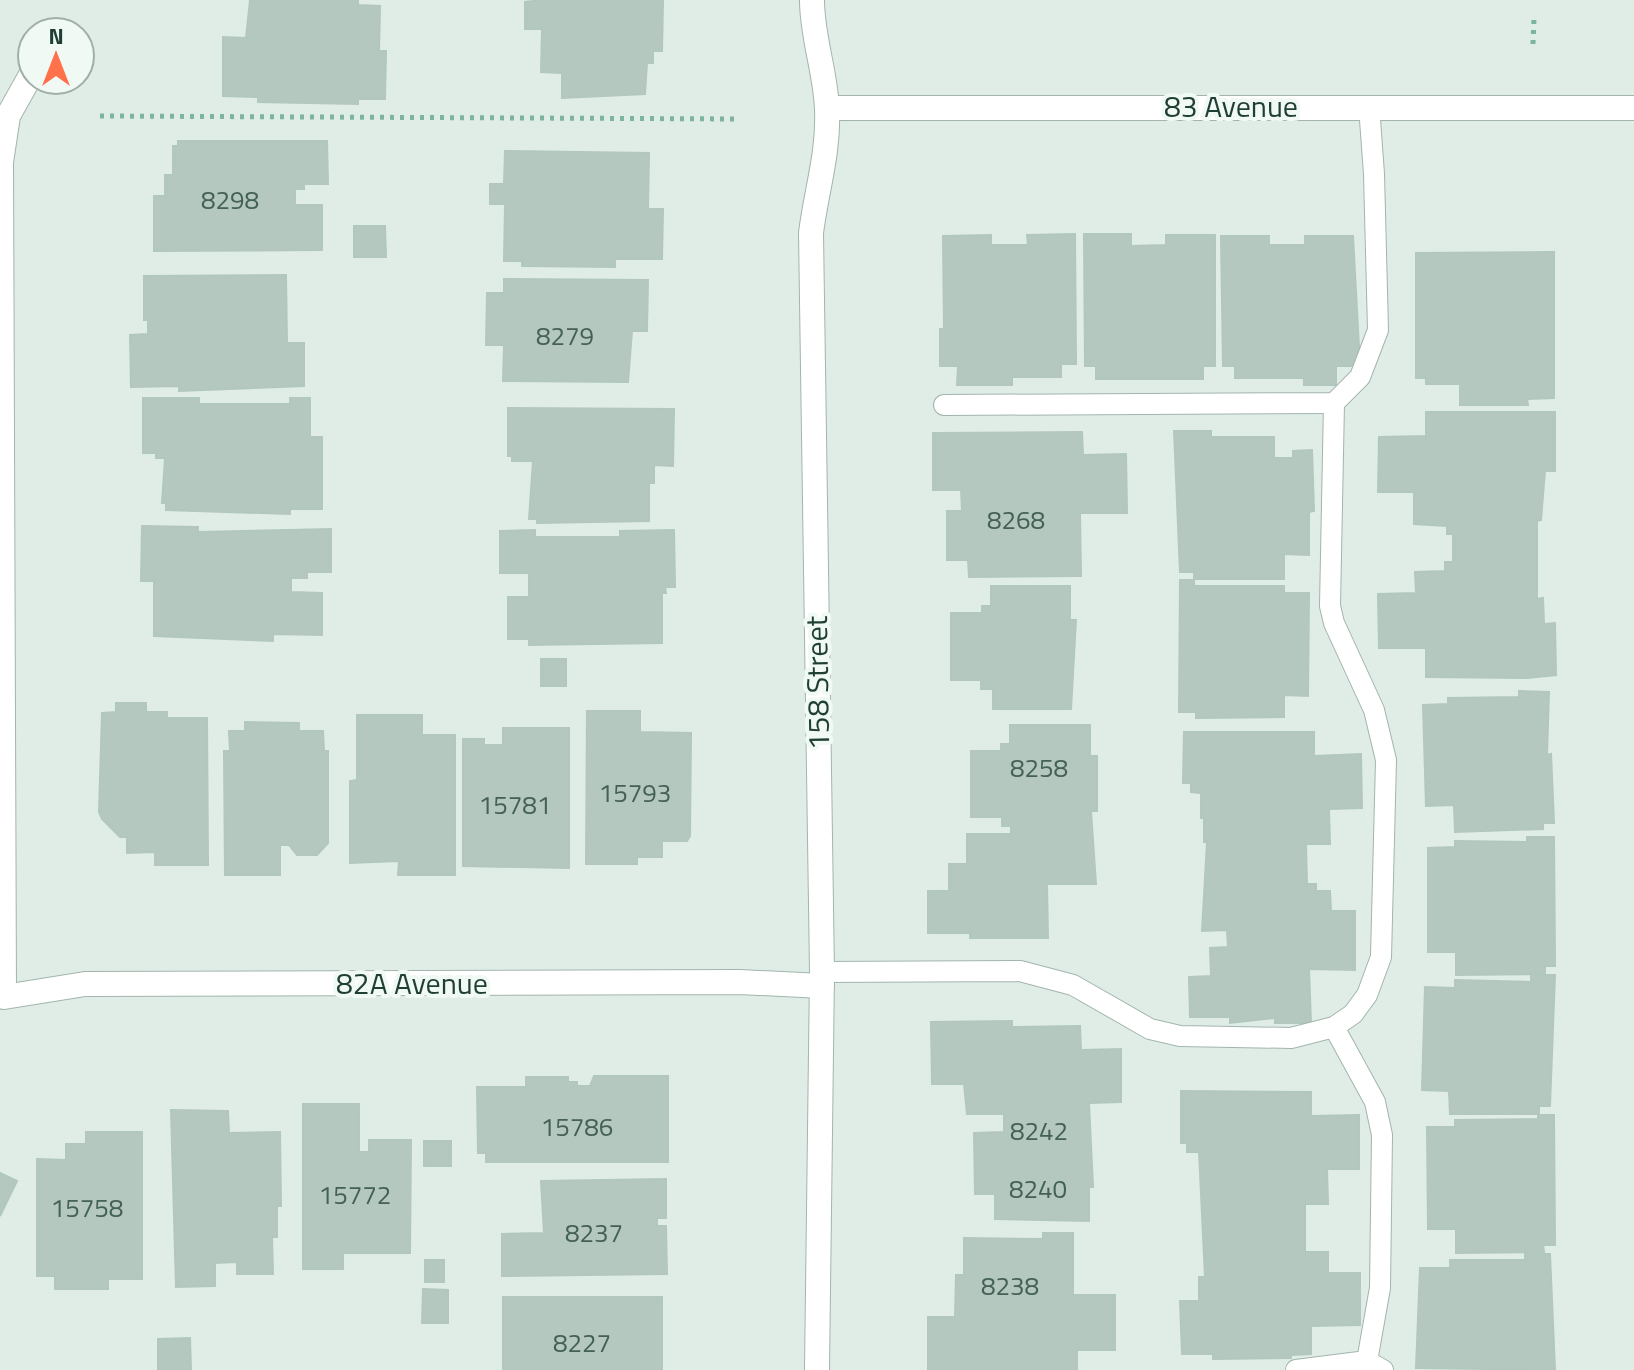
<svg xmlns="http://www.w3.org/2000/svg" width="1634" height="1370" font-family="'Titillium Web',sans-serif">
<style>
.building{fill:#b5c8bf;stroke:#b2c7bd;stroke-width:2}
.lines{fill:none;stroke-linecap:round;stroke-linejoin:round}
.service-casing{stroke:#a2b5ad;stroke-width:22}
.minor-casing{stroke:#a2b5ad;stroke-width:26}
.tertiary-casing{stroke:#a2b5ad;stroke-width:26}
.path{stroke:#7db4a1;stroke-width:5;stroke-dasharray:4 6;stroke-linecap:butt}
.service{stroke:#fff;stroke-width:20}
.minor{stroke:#fff;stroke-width:24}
.tertiary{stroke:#fff;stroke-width:24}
.labels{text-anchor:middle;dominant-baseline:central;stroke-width:8;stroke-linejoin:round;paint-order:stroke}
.number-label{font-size:26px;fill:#446158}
.street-label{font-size:30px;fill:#1f3f35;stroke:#f1f9f4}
</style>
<rect width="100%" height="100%" fill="#e0ede6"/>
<g class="building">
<path d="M250 0H358V5L380 6 379 51H386L385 99H358V104L258 102V97L223 96V37L246 38Z"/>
<path d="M541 0H663L662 51H653V63H647L645 94 562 98V73L541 72 542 29H525V2Z"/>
<path d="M178 141H327L328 184H304V189H295V205H322V250L154 251V196H165V175H173V146H178Z"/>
<path d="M505 151 649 153 648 209H663L662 259H615V267L522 266V261H504L505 204H490V184H504Z"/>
<path d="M354 226H385L386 257H354Z"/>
<path d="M1075 234 1076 364H1061V377H1012V385H957L958 366H940V329H944L943 236 991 235V245H1028L1027 235Z"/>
<path d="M1084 234H1131V246L1166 245V235H1215V366H1203V379H1096V366H1085Z"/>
<path d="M1221 236H1269V245H1305V236H1353L1360 366H1336V385H1304V378H1235V366H1223Z"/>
<path d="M1554 252V398L1527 399 1528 405H1460V384H1426V378H1416V253Z"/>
<path d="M286 275 287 343H304V386L179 391V386L131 387 130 335 148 334V320H144V276Z"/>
<path d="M504 279 648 280 647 331H632L628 382 503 381 504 345H486L487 293H504Z"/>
<path d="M143 398H199V404H290V398H310V437H322V509H290V514L166 510V503H162L165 458H156V453H143Z"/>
<path d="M508 408 674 409 673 466 654 465V483H649V521L537 523V519H529L533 461H512V456H508Z"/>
<path d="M1426 412H1555V471H1545L1541 520 1537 521V599L1543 598 1544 624 1555 623 1556 675 1527 678 1426 677V648H1379L1378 594 1416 593 1415 572 1445 571V562H1453V534H1447V526L1414 524V492H1378L1379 437 1426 436Z"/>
<path d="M1174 431H1211V437H1274V458H1293V451L1312 450 1314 511 1309 512V555L1284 554V579H1194V572H1180Z"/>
<path d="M1082 432 1083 455 1126 454 1127 513H1080L1081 576 969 577 968 560H947V511H962L961 490H933V433Z"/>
<path d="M142 526 198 527V532L331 529V572H307V578H291V592L322 593V635L273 634V641L154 636V581H141Z"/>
<path d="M535 530V537H620V531L674 530 675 587H665L666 593H662V643L529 645V639H508V597H529V573H500V531Z"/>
<path d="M1180 580H1194V586H1284V593H1309L1308 696 1284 695V717L1196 718V712H1179Z"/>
<path d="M991 586H1070V620H1076L1071 709H993V689H981V680H951V613H982V606H991Z"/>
<rect x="541" y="659" width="25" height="27"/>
<path d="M1519 691 1549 692 1547 755 1551 754 1554 823H1543V829L1455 832 1454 805 1426 806 1423 705 1448 704V698L1519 697Z"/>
<path d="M116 703H146V712H167V718H207L208 865H155V852L127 853V837H120L102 819 99 812 102 713 116 712Z"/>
<path d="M587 711H640V732L691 733 690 836 687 841H662V857H637V864H586Z"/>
<path d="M357 715H422V735H455V875H398L399 861 350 863V781L357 780Z"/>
<path d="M245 722 299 723V731H323L324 751H328V843L317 855H297L289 845H280V875H225L224 751H230L229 731H245Z"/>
<path d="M1010 725H1090V756H1097V811H1091L1096 884H1047L1048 938H970V933H928V891H949V864H967V834H1011V826H1002V817H971V751H1001V744H1010Z"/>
<path d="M503 728H569V868L463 866V739H484V745H503Z"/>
<path d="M1184 732H1314V756L1361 754 1362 808 1329 809 1330 844H1306L1307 884H1316V891H1330L1331 911H1355V970L1309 969 1311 1023H1275V1018L1230 1023V1017H1190L1189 977 1211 976 1210 948 1228 947 1227 930 1202 931 1207 842H1204V818H1201V793L1191 792V783H1183Z"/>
<path d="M1527 837H1554L1555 966H1545V974L1456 975V952H1428V848L1455 847V841L1527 842Z"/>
<path d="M1531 975H1555L1550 1106H1539V1114H1450L1449 1091 1422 1090 1425 987 1455 988V980L1531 982Z"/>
<path d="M1012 1021V1027L1080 1026 1081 1050 1121 1049V1102L1089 1103 1093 1187H1089V1221L995 1219V1194H975L974 1133 1004 1132V1114H967L964 1084H932L931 1022Z"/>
<path d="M594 1076H668V1162H486V1153H478L477 1087H526V1077H568V1082H577V1086H590Z"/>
<path d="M1181 1091 1311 1092V1116L1359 1115V1169H1327L1328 1204H1305V1252H1328V1273H1360V1325L1311 1326V1354L1291 1355V1358L1213 1359V1354H1182L1180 1301H1199V1277H1205L1199 1152H1187V1143H1181Z"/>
<path d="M303 1104H359V1152H369V1140H411L410 1253H343V1269H303Z"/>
<path d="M171 1110 228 1111 229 1133 280 1132 281 1206H277V1237H272L273 1274H237V1262L215 1263V1286L176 1287Z"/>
<path d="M1538 1115H1554L1555 1245H1543L1544 1252 1456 1253V1229H1428L1427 1127H1455V1120L1538 1119Z"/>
<path d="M86 1132H142V1279H108V1289H55V1276H37V1159L66 1160V1144H86Z"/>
<rect x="424" y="1141" width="27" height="25"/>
<path d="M0 1173 17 1181 0 1216Z"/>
<path d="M666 1179V1218H657V1226H666L667 1274 502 1276V1234L544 1233 541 1181Z"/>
<path d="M1043 1233H1073V1295H1115V1350H1077V1370H928V1317H955L956 1275H964V1238L1043 1239Z"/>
<path d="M1525 1254H1550L1555 1370 1416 1368 1420 1268H1450V1260H1525Z"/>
<rect x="425" y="1260" width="19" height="22"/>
<path d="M423 1289 448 1290V1323H422Z"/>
<rect x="503" y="1297" width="159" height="73"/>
<path d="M190 1338 191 1370H158V1339Z"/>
</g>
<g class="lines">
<g class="service-casing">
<g id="service">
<path d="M944 405 1334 403 1360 377 1378 330 1374 174 1369 106"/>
<path d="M822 972 1020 971 1073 985 1150 1029 1180 1036 1291 1038 1334 1027 1353 1014 1367 995 1381 957 1386 760 1374 710 1334 623 1330 606 1334 403"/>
<path d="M1334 1027 1375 1102 1382 1135 1380 1288 1367 1361"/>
<path d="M1296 1370 1367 1361 1383 1370"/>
</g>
</g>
<g class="minor-casing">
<g id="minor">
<path d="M32 73 8 116 1 162 4 997 85 984 739 982 822 986"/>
<path d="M827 108H1634"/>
</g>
</g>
<g class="tertiary-casing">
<path id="tertiary" d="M812 0C812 38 826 73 827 110 829 153 816 192 811 233L822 972 817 1370"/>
</g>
<g class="path">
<path d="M1533 44 1534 19"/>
<path d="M100 116 740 119"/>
</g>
<use href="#service" class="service"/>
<use href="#minor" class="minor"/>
<use href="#tertiary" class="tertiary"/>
</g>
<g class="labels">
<g class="number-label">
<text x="230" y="199">8298</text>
<text x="565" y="335">8279</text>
<text x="1016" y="519">8268</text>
<text x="1039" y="767">8258</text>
<text x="635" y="792">15793</text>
<text x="515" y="804">15781</text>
<text x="577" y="1126">15786</text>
<text x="1039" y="1130">8242</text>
<text x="1038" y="1188">8240</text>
<text x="355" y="1194">15772</text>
<text x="87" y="1207">15758</text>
<text x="594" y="1232">8237</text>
<text x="1010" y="1285">8238</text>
<text x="582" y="1342">8227</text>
</g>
<g class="street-label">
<text x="1231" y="106">83 Avenue</text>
<text transform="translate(817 683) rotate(-91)">158 Street</text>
<text x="412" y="983">82A Avenue</text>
</g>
</g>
<g transform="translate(56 56)"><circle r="38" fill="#f1f9f4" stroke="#9dafa8" stroke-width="2"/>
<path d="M0-6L14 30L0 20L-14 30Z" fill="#ff714b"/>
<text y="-12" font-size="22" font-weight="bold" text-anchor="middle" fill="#1f3f35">N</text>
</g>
</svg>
